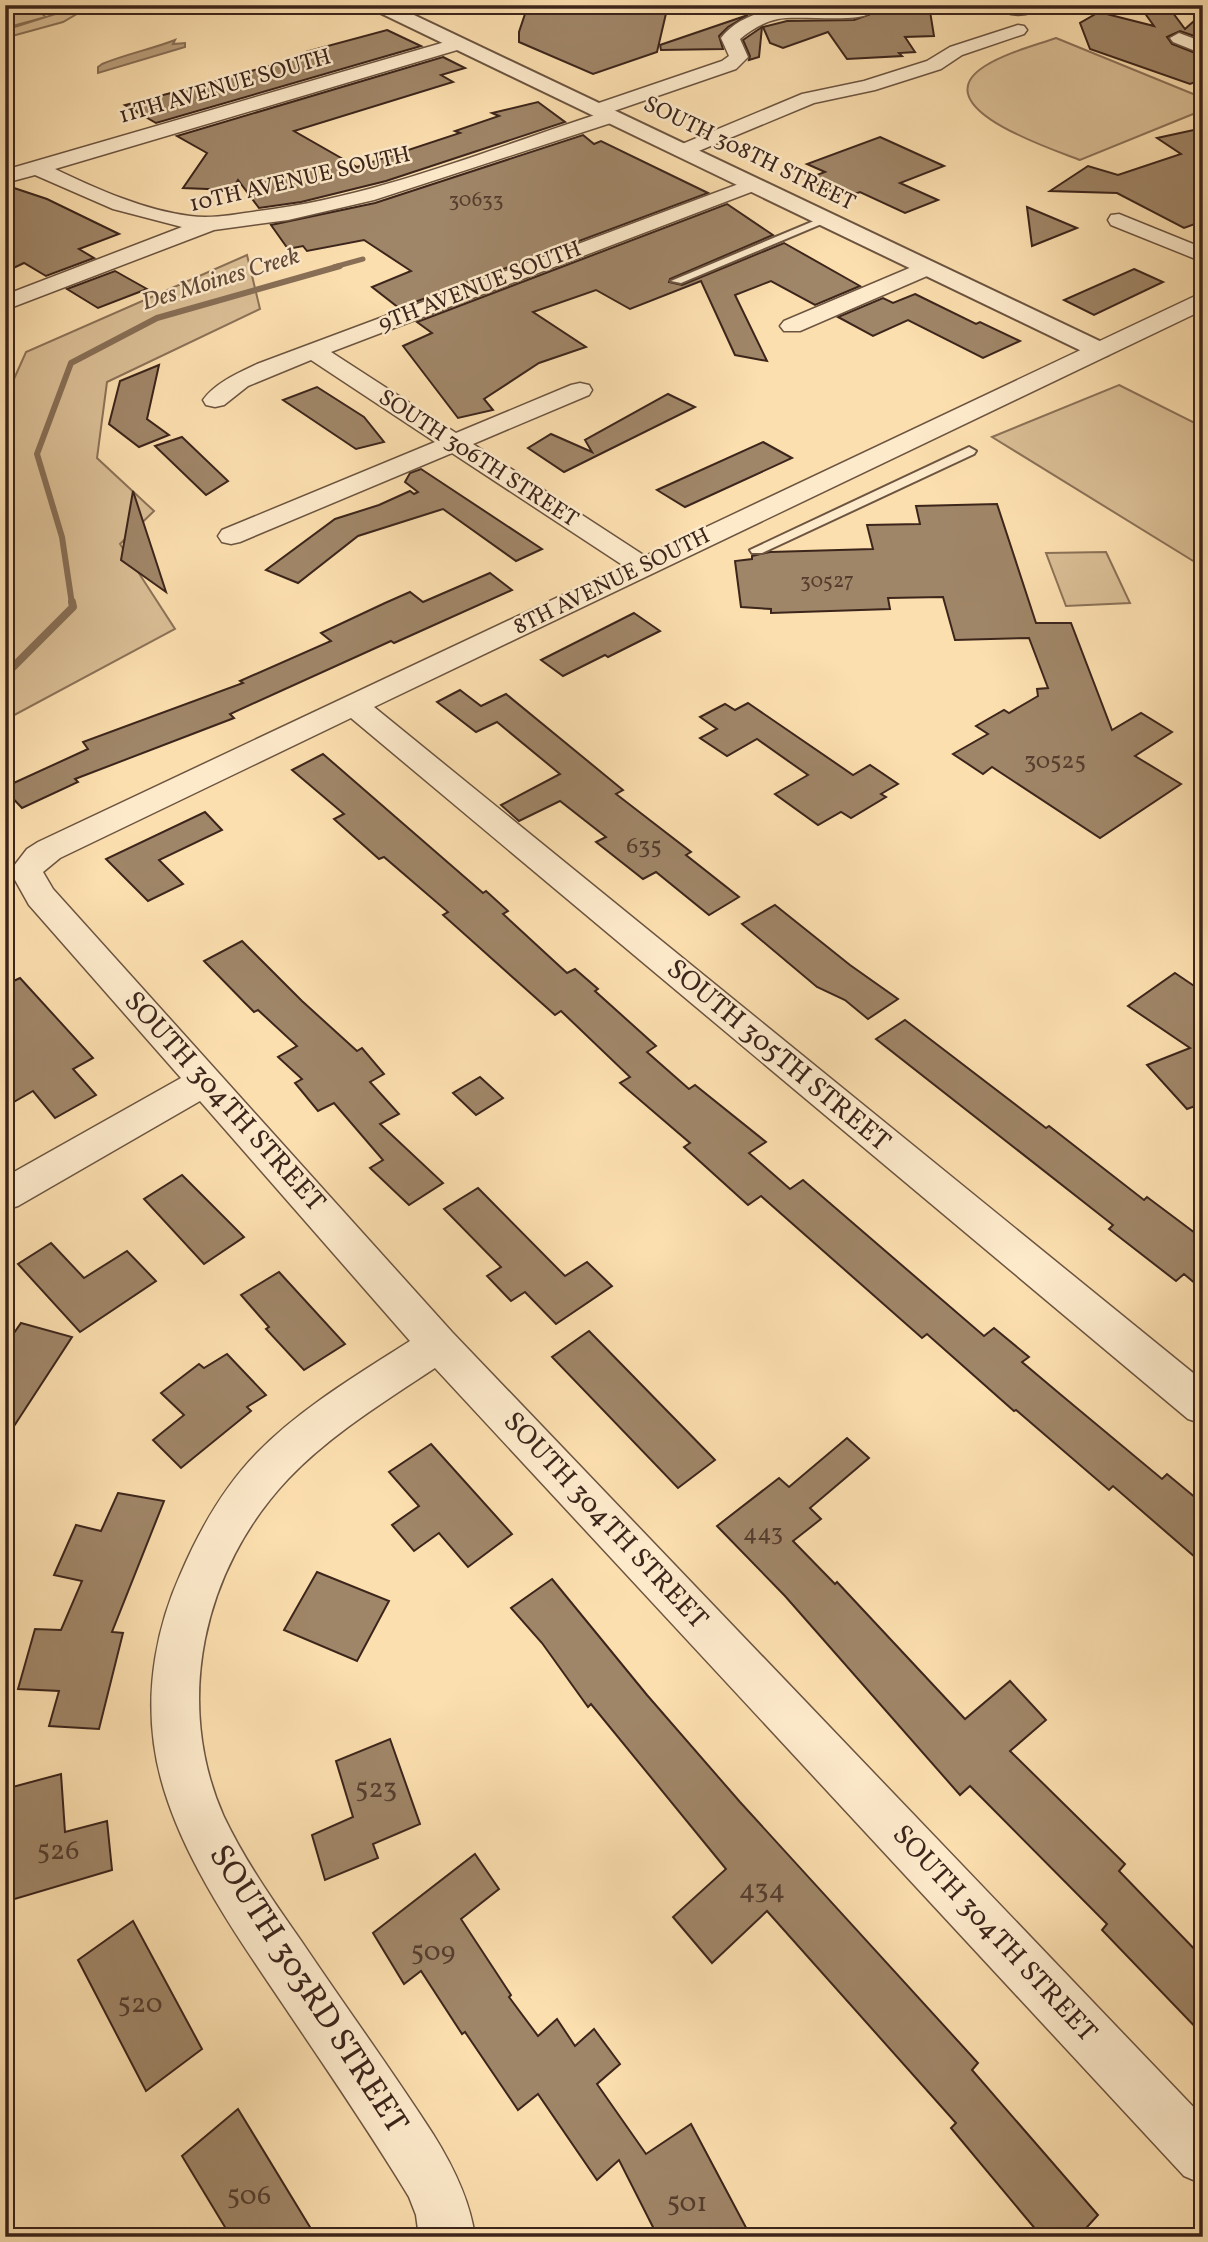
<svg xmlns="http://www.w3.org/2000/svg" width="1208" height="2242" font-family="Vollkorn,serif">
<style>
.green{fill:#dbbf96;stroke:#8c7258;stroke-width:2}
.water{fill:#bba07d;stroke:#886f56;stroke-width:2}
.lines{fill:none;stroke-linecap:round;stroke-linejoin:round}
.stream-far2{stroke:#886f56;stroke-width:5}
.stream-far1{stroke:#886f56;stroke-width:6}
.stream{stroke:#886f56;stroke-width:8}
.building{fill:#a08668;stroke:#3c251b;stroke-width:2}
.service-casing{stroke:#6c5440;stroke-width:4}
.minor-casing{stroke:#6c5440;stroke-width:3}
.tertiary-casing{stroke:#6c5440;stroke-width:4}
.service{fill:#fdeacb;fill-rule:evenodd}
.minor{fill:#fdeacb;fill-rule:evenodd}
.tertiary{fill:#fdeacb;fill-rule:evenodd}
.labels{text-anchor:middle;dominant-baseline:central;stroke-width:5;stroke-linejoin:round;paint-order:stroke}
.far-number-label{font-size:21px;fill:#553d2e}
.far-street-label{font-size:23px;fill:#3c251b;stroke:#fdeacb}
.far-water-label{font-size:24px;font-style:italic;fill:#624a38;stroke:#fdeacb}
.number-label{font-size:24px;fill:#553d2e}
.street-label{font-size:28px;fill:#3c251b;stroke:#fdeacb}
.near-number-label{font-size:28px;fill:#553d2e}
.near-street-label{font-size:33px;fill:#3c251b;stroke:#fdeacb}
</style>
<rect width="100%" height="100%" fill="#fcdfaf"/>
<filter id="stains"><feTurbulence type="fractalNoise" baseFrequency=".00286" numOctaves="4"/><feColorMatrix values="0 0 0 0 .2 0 0 0 0 .09 0 0 0 0 .02 0 0 0 .5 -.17"/></filter>
<radialGradient id="worn" r=".72"><stop offset=".6" stop-color="#630" stop-opacity="0"/><stop offset="1" stop-color="#630" stop-opacity=".3"/></radialGradient>
<g class="green">
<path d="M5 5H30L46 17 5 28Z"/>
<path d="M51 5 65 11 73 5H92L63 22 5 38V30L62 12Z"/>
<path d="M1056 38 1203 98V110L1080 160C1055 150 920 107 985 66 1006 53 1033 46 1056 38Z"/>
<path d="M247 255 260 309 107 382 97 458 154 511 120 544 175 629 5 720V399L26 352Z"/>
<path d="M1119 385 1203 427V567L992 437Z"/>
<path d="M1106 552 1130 603 1066 606 1046 553Z"/>
</g>
<path class="water" d="M175 40 173 44 185 43V47L98 73V67L102 64C126 54 152 49 175 40Z"/>
<g class="lines">
<path class="stream-far2" d="M334 267 363 259"/>
<path class="stream-far1" d="M72 604 62 537 37 454 71 363 157 318 340 266"/>
<path class="stream" d="M5 675 73 607 72 602"/>
</g>
<g class="building">
<path d="M550 5H668L657 52 593 74 519 42V32L527 8Z"/>
<path d="M857 5H929L934 36 905 37 915 52 899 53 902 56 847 59 828 32 783 48 770 43 763 27 787 21 854 20 871 14 870 11Z"/>
<path d="M1139 5H1167L1185 29 1203 13V39L1180 31 1167 37 1172 44 1203 56V79L1190 84 1090 49 1080 23 1099 12 1154 26Z"/>
<path d="M748 15 728 27 719 36 723 49 661 50 660 45Z"/>
<path d="M762 27 759 57 749 60 750 56 743 40Z"/>
<path d="M387 30 421 46 156 123 125 105 224 79 313 53 309 51Z"/>
<path d="M443 57 465 68 441 75 453 82 294 131 357 167 460 133 455 131 499 116 492 113 538 102 565 122 386 181 301 202 259 208 238 180 232 190 183 188 207 153 177 136Z"/>
<path d="M1203 128V221L1184 228 1117 193 1050 191 1088 166 1118 175 1181 154 1157 138Z"/>
<path d="M583 135 594 144 601 141 708 193 399 308 372 287 411 271 364 240 307 251 303 246 288 249 271 225 375 203Z"/>
<path d="M880 137 944 166 900 183 938 200 905 213 860 192 855 194 847 190 837 194 806 179 825 172 807 164Z"/>
<path d="M5 185 47 199 119 234 79 249 94 258 46 276 24 263 5 272Z"/>
<path d="M727 204 773 235 670 279 669 282 682 285 784 243 860 286 815 305 771 281 735 295 767 361 735 355 701 281 630 309 596 290 533 312 586 347 539 363 484 399 493 410 458 418 403 346 432 333 417 322Z"/>
<path d="M1027 207 1077 228 1032 246Z"/>
<path d="M1134 269 1163 282 1094 315 1064 300Z"/>
<path d="M115 271 147 289 98 308 67 289Z"/>
<path d="M915 294 976 324 980 322 1020 341 983 358 908 320 873 336 838 317 883 298 893 303Z"/>
<path d="M159 365 147 419 169 435 139 447 109 424 120 381Z"/>
<path d="M317 387 364 417 384 442 356 449 283 400Z"/>
<path d="M668 394 695 407 564 472 528 448 551 434 592 452 585 440Z"/>
<path d="M182 437 228 481 206 495 155 446Z"/>
<path d="M763 442 792 458 685 507 657 490Z"/>
<path d="M421 469 542 549 516 561 443 509 358 536 298 583 266 570 335 519 379 505 410 491 414 494 418 492 405 482 410 473Z"/>
<path d="M133 491 154 555 166 592 121 560Z"/>
<path d="M997 504 1036 623H1071L1112 730 1141 713 1172 732 1135 756 1181 784 1100 838 992 767 983 774 953 754 988 734 976 726 1004 710 1009 713 1038 696 1037 689 1048 688 1029 638 955 640 943 597 888 598 890 609 771 613V609L741 607 735 561 752 559V556L770 552 873 549 867 525 920 524 916 506Z"/>
<path d="M490 573 512 590 394 643 391 641 230 714 234 718 75 779 78 782 22 808 5 790V787L88 749 83 742 243 683 240 681 331 641 321 633 385 603 410 592 423 602Z"/>
<path d="M634 613 660 631 608 657 605 655 563 676 541 660Z"/>
<path d="M460 690 481 706 506 694 623 790 616 794 691 852 686 855 739 897 709 915 656 872 643 879 596 842 606 837 560 801 519 821 501 805 560 774 497 722 476 732 437 702Z"/>
<path d="M748 703 853 775 870 765 898 784 881 794 886 797 851 818 841 812 818 825 775 794 808 775 757 739 727 756 700 738 717 729 700 717 725 704 735 710Z"/>
<path d="M323 754 483 893 486 891 508 911 503 914 567 973 575 969 598 989 595 991 656 1046 647 1052 689 1089 695 1085 766 1142 749 1153 790 1189 803 1180 984 1336 994 1328 1029 1357 1022 1362 1060 1394 1162 1479 1167 1474 1203 1504V1564L1113 1486 1109 1490 1016 1410 1014 1411 927 1334 922 1338 761 1196 748 1205 684 1147 690 1143 620 1083 630 1077 561 1011 555 1015 443 915 448 912 384 857 379 859 334 819 344 814 292 770Z"/>
<path d="M205 812 222 830 159 860 183 884 148 901 106 859Z"/>
<path d="M775 905 850 965 898 999 868 1019 845 1000 817 987 742 924Z"/>
<path d="M242 941 302 1001 357 1051 362 1048 384 1074 370 1082 399 1114 380 1124 443 1183 409 1205 370 1168 383 1160 334 1103 318 1111 295 1083 302 1079 278 1057 297 1046 258 1010 254 1012 204 961Z"/>
<path d="M1175 973 1203 992V1103L1187 1109 1147 1065 1190 1048 1128 1006Z"/>
<path d="M20 978 93 1058 73 1069 96 1095 55 1118 33 1091 5 1107V985Z"/>
<path d="M905 1020 1046 1128 1049 1126 1144 1200 1147 1197 1203 1239V1290L1184 1274 1176 1281 1109 1229 1113 1225 876 1039Z"/>
<path d="M480 1077 503 1098 476 1115 453 1093Z"/>
<path d="M182 1175 244 1237 204 1264 144 1199Z"/>
<path d="M478 1188 565 1276 587 1262 612 1286 556 1324 525 1292 511 1301 487 1276 501 1267 444 1209Z"/>
<path d="M51 1243 84 1278 127 1251 156 1281 80 1332 18 1264Z"/>
<path d="M279 1272 345 1344 304 1370 266 1329 269 1327 241 1295Z"/>
<path d="M21 1323 72 1337 5 1440V1346Z"/>
<path d="M589 1331 715 1460 678 1488 552 1357Z"/>
<path d="M227 1354 266 1395 247 1407 251 1411 181 1468 153 1440 184 1415 161 1393 199 1364 204 1368Z"/>
<path d="M847 1438 869 1458 810 1508 821 1519 793 1541 835 1584 837 1582 965 1719 1010 1681 1046 1720 1010 1751 1125 1864 1119 1871 1203 1958V2035L1102 1930 1107 1924 970 1786 960 1795 785 1596 717 1526 779 1478 789 1487Z"/>
<path d="M431 1444 512 1534 468 1567 439 1533 414 1551 392 1525 419 1506 389 1472Z"/>
<path d="M118 1493 164 1501 112 1632 123 1633 99 1729 49 1726 59 1691 18 1689 35 1629 61 1630 82 1581 54 1575 76 1525 101 1531Z"/>
<path d="M317 1572 389 1601 357 1661 284 1630Z"/>
<path d="M552 1579 647 1695 740 1802 978 2063 972 2070 1098 2215 1078 2237H1042L951 2128 956 2123 767 1911 712 1963 673 1917 726 1869 591 1704 588 1707 542 1643 511 1608Z"/>
<path d="M390 1739 420 1824 373 1844 378 1858 325 1880 312 1835 353 1817 336 1761Z"/>
<path d="M61 1774 65 1832 107 1821 112 1870 8 1901 5 1789Z"/>
<path d="M475 1854 499 1889 461 1919 511 1995 509 1997 538 2036 557 2019 575 2046 594 2029 620 2064 597 2084 646 2154 691 2124 751 2237H658L619 2160 597 2180 538 2094 518 2110 465 2032 462 2034 421 1971 404 1984 373 1933Z"/>
<path d="M133 1921 202 2049 146 2091 78 1960Z"/>
<path d="M238 2109 316 2237H231L182 2156Z"/>
</g>
<g class="lines">
<g class="service-casing">
<g id="service">
<path d="M821 218 831 220 681 283 671 281Z"/>
<path d="M969 447 976 451 974 454 762 553H752L750 550Z"/>
</g>
</g>
<g class="minor-casing">
<g id="minor">
<path d="M994 5H1043C1030 18 1007 18 994 5Z"/>
<path d="M809 6 860 8 869 13C860 23 797 15 778 19 763 22 751 30 740 39L748 57 736 69 611 112 620 117 617 121 374 200 288 220 214 230 5 310V295L182 227 113 209 35 175 5 183V170L452 40H464L467 44 464 48 55 169C97 189 143 210 190 216 213 219 236 214 259 211 374 197 485 151 595 115L587 110 590 106 722 61 729 56 721 38C741 12 778 7 809 6Z"/>
<path d="M1018 25 1024 26 1027 30 1024 34 962 55 941 69 875 90 814 103 689 155H675L672 151 675 147 802 94 864 81 927 61 950 47Z"/>
<path d="M1179 33 1203 42V54L1173 42 1170 38Z"/>
<path d="M752 179 759 181 762 185 759 189 331 352 456 433 571 385 580 383 589 385 592 390 589 395 473 444 645 556 1195 296 1203 294V310L374 707 1203 1381V1424L1188 1419 351 718 60 858 43 872 53 889 452 1332 1203 2117V2184L1184 2176 435 1368C384 1402 330 1435 288 1479 203 1569 173 1703 224 1817 245 1861 274 1902 302 1942 345 2006 391 2069 433 2134 453 2166 470 2200 475 2237H419L416 2215 409 2197C369 2131 325 2067 282 2003 231 1927 166 1836 154 1744 146 1686 157 1626 181 1573 200 1529 223 1488 257 1453 301 1408 357 1375 410 1341L200 1101 18 1206 5 1210V1177L181 1078 29 905 10 871 27 849 38 842 624 566 452 453 240 542 231 544 222 542 218 536 222 530 435 442 311 360 248 386 224 405 215 407 206 405 203 400C215 383 238 373 257 364Z"/>
<path d="M1119 214 1203 248V262L1111 225 1108 220 1111 215Z"/>
<path d="M926 261 934 263 937 268 934 273 800 331H784L780 326 784 321Z"/>
</g>
</g>
<g class="tertiary-casing">
<path id="tertiary" d="M369 5H393L1108 345 1111 350 1108 355 1099 357 1090 355 372 9Z"/>
</g>
<use href="#service" class="service"/>
<use href="#minor" class="minor"/>
<use href="#tertiary" class="tertiary"/>
</g>
<g class="labels">
<g class="far-number-label">
<text x="476" y="200">30633</text>
<text x="827" y="581">30527</text>
</g>
<g class="far-street-label">
<text transform="translate(225 87) rotate(-16)">11TH AVENUE SOUTH</text>
<text transform="translate(749 154) rotate(26)">SOUTH 308TH STREET</text>
<text transform="translate(300 180) rotate(-13)">10TH AVENUE SOUTH</text>
<text transform="translate(480 287) rotate(-21)">9TH AVENUE SOUTH</text>
<text transform="translate(478 459) rotate(33)">SOUTH 306TH STREET</text>
<text transform="translate(612 582) rotate(-26)">8TH AVENUE SOUTH</text>
</g>
<g class="far-water-label">
<text transform="translate(221 280) rotate(-17)">Des Moines Creek</text>
</g>
<g class="number-label">
<text x="1055" y="762">30525</text>
<text x="644" y="847">635</text>
<text x="763" y="1534">443</text>
</g>
<g class="street-label">
<text transform="translate(778 1056) rotate(40)">SOUTH 305TH STREET</text>
<text transform="translate(224 1102) rotate(48)">SOUTH 304TH STREET</text>
<text transform="translate(605 1521) rotate(47)">SOUTH 304TH STREET</text>
<text transform="translate(994 1934) rotate(47)">SOUTH 304TH STREET</text>
</g>
<g class="near-number-label">
<text x="376" y="1789">523</text>
<text x="58" y="1851">526</text>
<text x="762" y="1890">434</text>
<text x="433" y="1952">509</text>
<text x="140" y="2004">520</text>
<text x="249" y="2196">506</text>
<text x="687" y="2203">501</text>
</g>
<g class="near-street-label">
<text transform="translate(307 1990) rotate(57)">SOUTH 303RD STREET</text>
</g>
</g>
<rect width="1208" height="2242" fill="none" stroke="#fcdfaf" stroke-width="28"/>
<rect x="7" y="7" width="1194" height="2228" fill="none" stroke="#3c251b" stroke-width="3.5"/>
<rect x="14" y="14" width="1180" height="2214" fill="none" stroke="#3c251b" stroke-width="2"/>
<rect width="100%" height="100%" filter="url(#stains)"/>
<rect width="100%" height="100%" fill="url(#worn)"/>
</svg>
